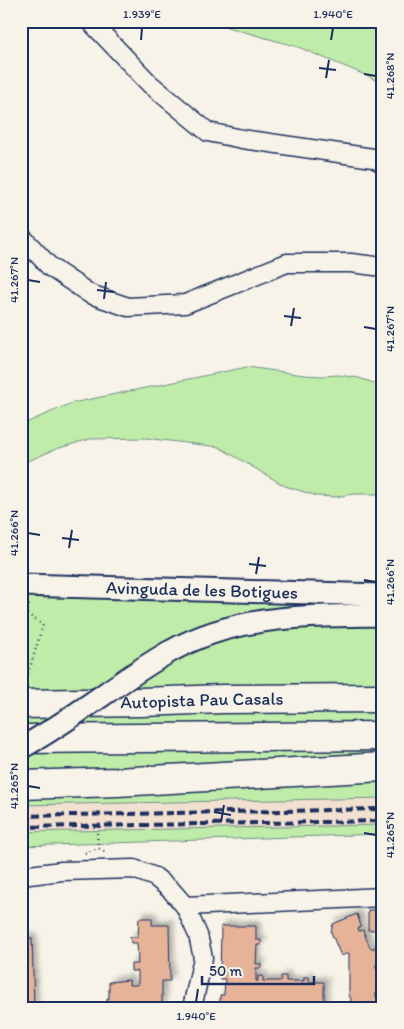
<svg xmlns="http://www.w3.org/2000/svg" width="404" height="1029" font-family="Itim,sans-serif">
<style>
.built{fill:#f2e0d0}
.green{fill:#c0ecaa;stroke:#6e8e84}
.building{fill:#e6b399;stroke:#1b2f5e;filter:url(#shadow)}
.lines{fill:none;stroke-linecap:round;stroke-linejoin:round}
.minor-casing{stroke:#1b2f5e;stroke-width:21}
.tertiary-casing{stroke:#1b2f5e;stroke-width:25}
.motorway-casing{stroke:#1b2f5e;stroke-width:31}
.path{stroke:#1b2f5e;stroke-width:2.5;stroke-dasharray:1 4;stroke-linecap:butt}
.minor{stroke:#f7f3e8;stroke-width:18}
.tertiary{stroke:#f7f3e8;stroke-width:21}
.motorway{stroke:#f7f3e8;stroke-width:28}
.rail{stroke:#1b2f5e;stroke-width:4;stroke-dasharray:8 4;stroke-linecap:butt}
.tertiary-bridge-casing{stroke:#1b2f5e;stroke-width:25;stroke-linecap:butt}
.tertiary-bridge{stroke:#f7f3e8;stroke-width:21}
.ticks{fill:none;stroke:#1b2f5e;stroke-width:2}
.labels{text-anchor:middle;dominant-baseline:central;stroke-width:4;stroke-linejoin:round;paint-order:stroke}
.street-label{font-size:18px;fill:#1b2f5e;stroke:#f7f3e8}
.neatline{fill:none;stroke:#1b2f5e;stroke-width:2}
.ticks-label{font-size:12px;text-anchor:middle;fill:#1b2f5e}
</style>
<defs>
<filter id="shadow"><feDropShadow dx="4.5" dy="-4.5" stdDeviation="2.5" flood-color="#0004"/></filter>
</defs>
<rect width="100%" height="100%" fill="#f7f3e8"/>
<filter id="ink" filterUnits="userSpaceOnUse"><feTurbulence type="fractalNoise" baseFrequency=".02" numOctaves="2"/><feDisplacementMap in="SourceGraphic" scale="10" xChannelSelector="R" yChannelSelector="G"/><feConvolveMatrix kernelMatrix="1 2 1 2 8 2 1 2 1" color-interpolation-filters="sRGB"/></filter>
<g filter="url(#ink)">
<path class="built" d="M383 798V825L21 832V805Z"/>
<g class="green">
<path d="M221 21H383V85L370 77 298 47 227 27Z"/>
<path d="M247 367 304 375 322 376 339 375 359 378 383 386V494H353L335 497 317 496 285 486 219 447 145 438 90 439 56 449 21 464V425L72 403Z"/>
<path d="M21 575 383 585V798L21 805Z"/>
<path d="M383 825V834L21 846V832Z"/>
</g>
<g class="building">
<rect x="368" y="910" width="14" height="20"/>
<path d="M357 914 361 926 358 928 359 931 363 930 370 948H379V964H376V968H379V993H376V997H379V1008H349L351 999 349 995V953L341 956 331 932 333 924Z"/>
<path d="M139 918H152V925H169L170 981H162V1008H107V998L109 999V982L129 980V985H138V971H131V964H138L137 943H131L130 937H138Z"/>
<path d="M221 926H256V940H261V945H257L256 964H261V968H256V981H258V976H263V981H281V976H286V981H304V977H309V982H324V1008H220V995H224L225 979H220Z"/>
<path d="M32 938 34 1008H21V939Z"/>
</g>
<g class="lines">
<g class="minor-casing">
<g id="minor">
<path d="M90 21 150 84 208 132 242 139 373 158 383 163"/>
<path d="M21 236 50 267 90 294 128 307 185 304 287 263H351L383 267"/>
<path d="M21 876 62 871 134 869 155 877 171 890 185 906 198 935 203 958 192 1008"/>
<path d="M185 906 383 897"/>
</g>
</g>
<g class="tertiary-casing">
<g id="tertiary">
<path id="s1" d="M21 585 383 595"/>
<path d="M169 652C235 614 309 616 383 615"/>
</g>
</g>
<g class="motorway-casing">
<g id="motorway">
<path id="s2" d="M21 704 141 702 223 699 383 698"/>
<path d="M21 739 383 736"/>
<path d="M21 785 117 782 383 767"/>
</g>
</g>
<g class="path">
<path d="M28 674 43 625 26 613 30 602"/>
<path d="M97 833 98 848"/>
<path d="M85 853 98 848 107 853"/>
</g>
<use href="#minor" class="minor"/>
<use href="#tertiary" class="tertiary"/>
<use href="#motorway" class="motorway"/>
<g class="rail">
<path d="M21 816 383 809"/>
<path d="M21 827 383 821"/>
</g>
<g class="tertiary-bridge-casing">
<path id="tertiary-bridge" d="M21 748C73 720 118 681 169 652"/>
</g>
<use href="#tertiary-bridge" class="tertiary-bridge"/>
</g>
</g>
<path class="ticks" d="M141 40 142 28M331 40 333 28M319 68 336 70M364 74 376 76M326 78 329 60M28 280 40 282M97 290 114 292M104 299 106 282M284 316 301 318M291 326 294 308M364 327 376 329M28 533 40 535M62 538 79 540M69 548 72 530M249 564 266 566M256 574 259 557M364 580 376 582M28 786 40 788M214 812 231 815M221 822 224 805M364 833 376 835M196 1002 198 989"/>
<g class="labels">
<g class="street-label">
<text stroke="none"><textPath href="#s1" startOffset="181">Avinguda de les Botigues</textPath></text>
<text stroke="none"><textPath href="#s2" startOffset="181">Autopista Pau Casals</textPath></text>
</g>
</g>
<rect width="404" height="1029" fill="none" stroke="#f7f3e8" stroke-width="55"/>
<path d="M202 976v8h112v-8" fill="none" stroke="#1b2f5e" stroke-width="2.5"/>
<text x="209" y="976" font-size="15" fill="#1b2f5e" stroke="#f7f3e8" stroke-width="4" paint-order="stroke">50 m</text>
<rect x="28" y="28" width="348" height="974" class="neatline"/>
<g class="ticks-label">
<text x="142" y="18">1.939°E</text>
<text x="333" y="18">1.940°E</text>
<text transform="translate(390 76) rotate(-90)" y="4">41.268°N</text>
<text transform="translate(14 280) rotate(-90)" y="4">41.267°N</text>
<text transform="translate(390 329) rotate(-90)" y="4">41.267°N</text>
<text transform="translate(14 533) rotate(-90)" y="4">41.266°N</text>
<text transform="translate(390 582) rotate(-90)" y="4">41.266°N</text>
<text transform="translate(14 786) rotate(-90)" y="4">41.265°N</text>
<text transform="translate(390 835) rotate(-90)" y="4">41.265°N</text>
<text x="196" y="1020">1.940°E</text>
</g>
</svg>
